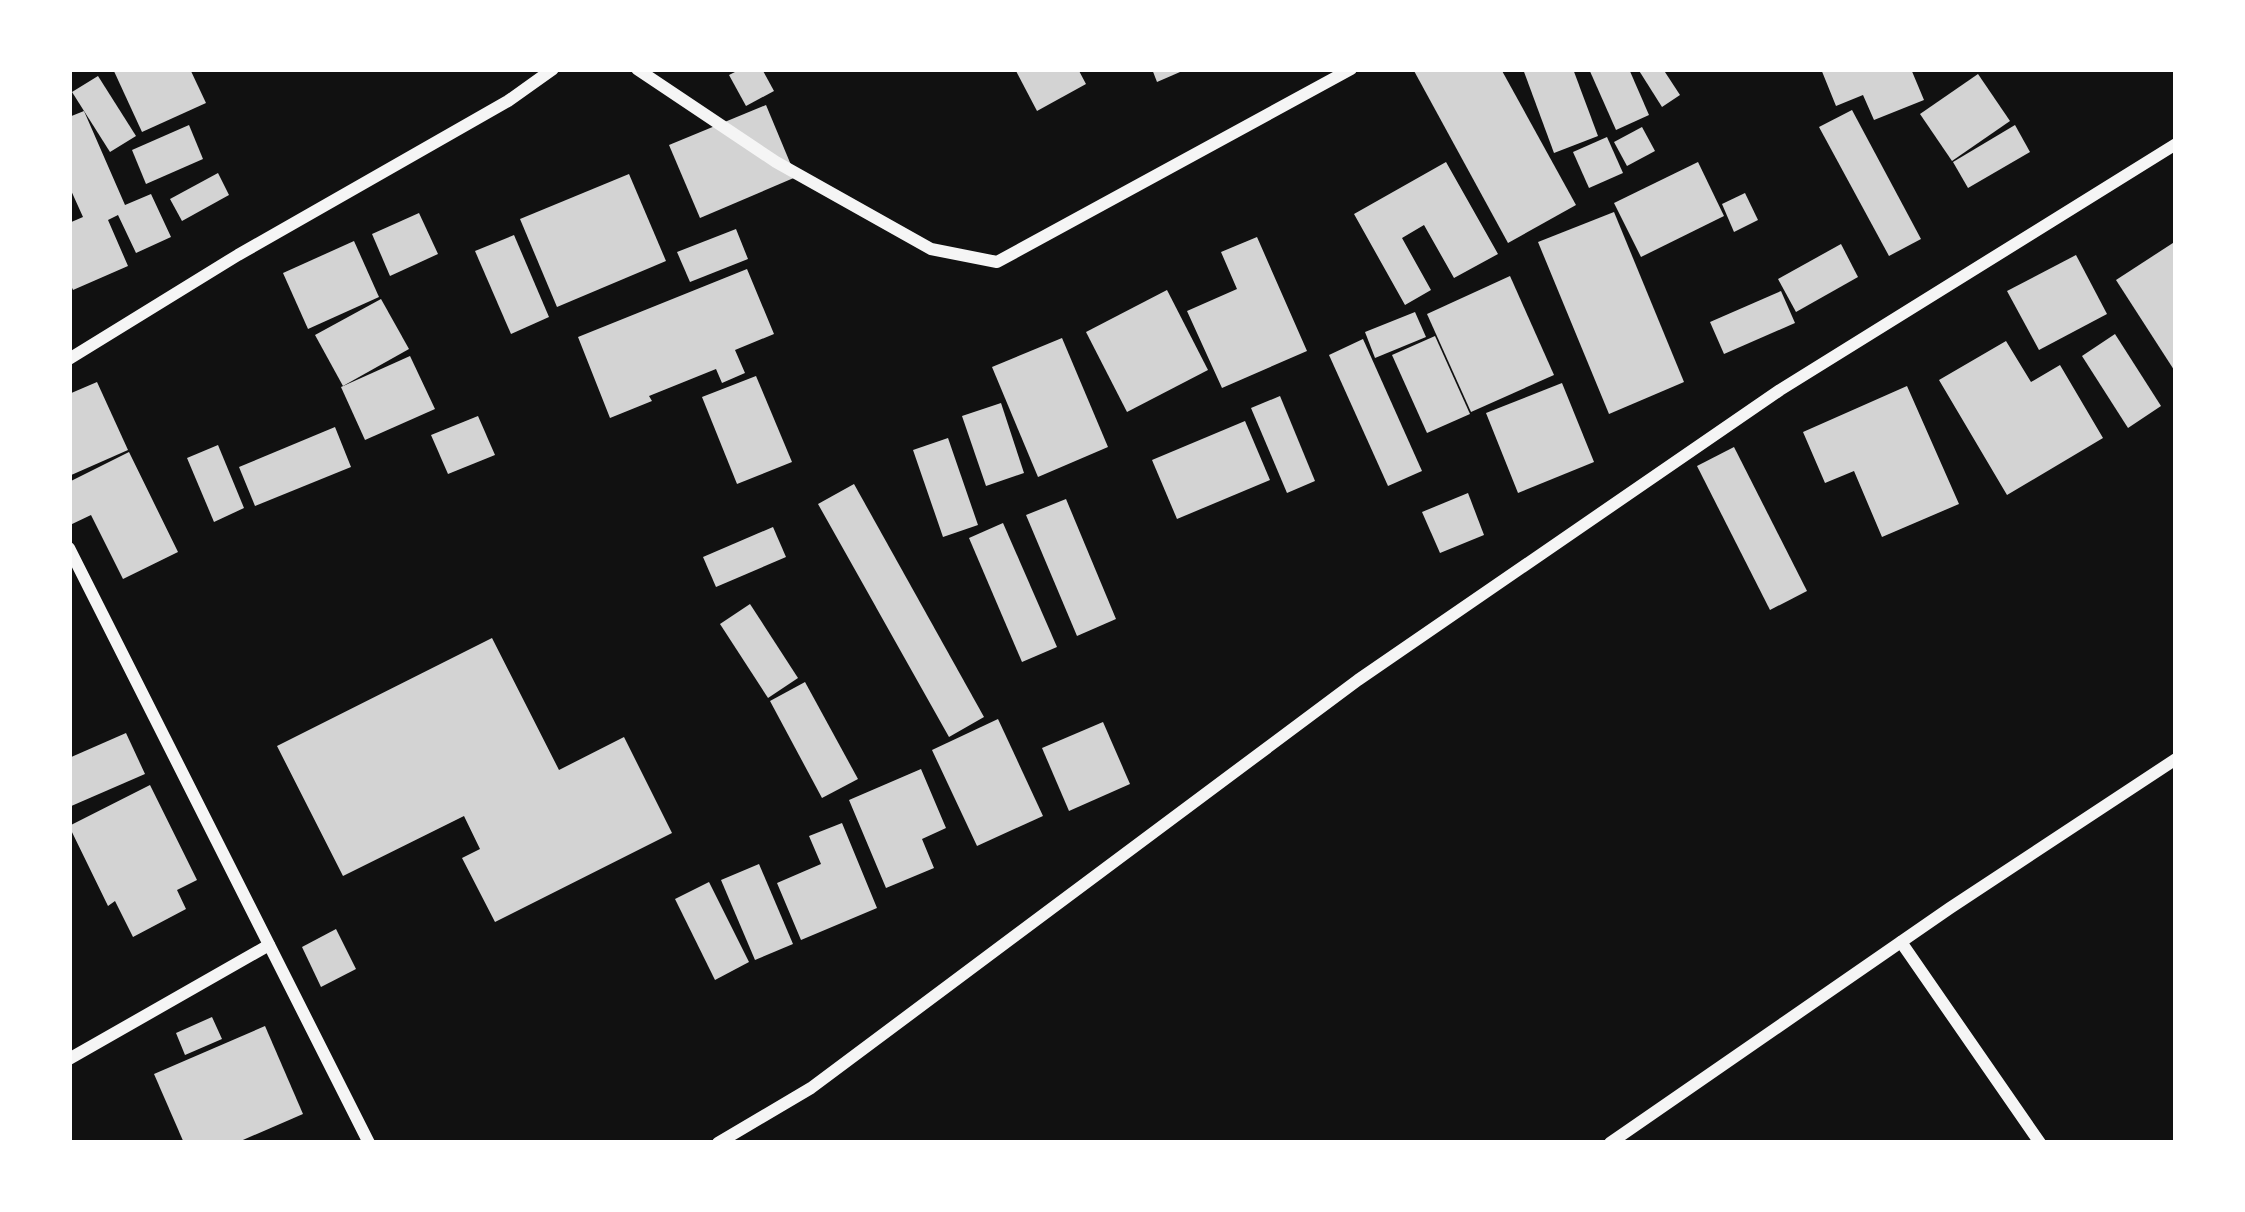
<svg xmlns="http://www.w3.org/2000/svg" width="2245" height="1212" font-family="Arial,sans-serif">
<style>
.building{fill:#d3d3d3}
.lines{fill:none;stroke-linecap:round;stroke-linejoin:round}
.minor{stroke:#f5f5f5;stroke-width:12}
</style>
<rect width="100%" height="100%" fill="#111"/>
<g class="building">
<path d="M113 69H190L206 103 142 132Z"/>
<path d="M741 69H762L774 91 746 106 729 75Z"/>
<path d="M1015 69H1078L1086 84 1037 111Z"/>
<path d="M1152 69H1187L1157 82Z"/>
<path d="M1413 69H1501L1576 205 1508 243Z"/>
<path d="M1523 69H1573L1598 136 1554 153Z"/>
<path d="M1589 69H1629L1649 115 1616 130Z"/>
<path d="M1638 69H1663L1680 95 1662 107Z"/>
<path d="M1821 69H1911L1924 100 1874 120 1863 95 1836 106Z"/>
<path d="M1978 74 2010 121 1952 161 1920 114Z"/>
<path d="M98 76 136 136 110 152 72 92Z"/>
<path d="M766 105 796 177 700 218 669 145Z"/>
<path d="M1852 110 1921 239 1889 256 1819 127Z"/>
<path d="M84 111 125 205 151 194 171 237 136 253 118 215 108 220 128 266 73 290 69 281V223L83 217 69 186V117Z"/>
<path d="M189 125 203 159 146 184 132 150Z"/>
<path d="M2015 125 2030 152 1968 188 1953 162Z"/>
<path d="M1642 127 1655 151 1627 166 1614 142Z"/>
<path d="M1607 137 1623 173 1589 188 1573 152Z"/>
<path d="M1446 162 1498 254 1454 278 1424 225 1402 238 1431 290 1405 305 1354 214Z"/>
<path d="M1698 162 1724 216 1641 257 1614 203Z"/>
<path d="M218 173 229 195 182 221 170 199Z"/>
<path d="M629 174 666 261 557 307 520 219Z"/>
<path d="M1745 193 1758 220 1734 232 1722 204Z"/>
<path d="M1614 212 1684 382 1609 414 1538 242Z"/>
<path d="M419 213 438 254 390 276 372 234Z"/>
<path d="M736 229 748 259 690 282 677 252Z"/>
<path d="M514 235 549 317 511 334 475 251Z"/>
<path d="M1257 237 1307 351 1222 388 1187 311 1237 289 1221 252Z"/>
<path d="M354 241 379 297 308 329 283 273Z"/>
<path d="M2176 241V373L2116 280Z"/>
<path d="M1841 244 1858 277 1796 312 1778 279Z"/>
<path d="M2076 255 2107 314 2039 350 2007 291Z"/>
<path d="M747 269 774 334 735 350 745 373 722 383 716 369 649 396 652 401 610 418 578 337Z"/>
<path d="M1510 276 1554 375 1471 412 1427 314Z"/>
<path d="M1167 290 1208 370 1127 412 1086 332Z"/>
<path d="M1781 291 1795 323 1724 354 1710 322Z"/>
<path d="M381 299 409 349 343 386 315 335Z"/>
<path d="M1415 312 1426 337 1375 358 1365 332Z"/>
<path d="M2115 334 2161 406 2128 428 2082 356Z"/>
<path d="M1435 336 1470 414 1427 433 1392 355Z"/>
<path d="M1062 338 1108 447 1038 477 992 367Z"/>
<path d="M1363 339 1422 471 1388 486 1329 355Z"/>
<path d="M2006 341 2031 382 2060 365 2103 438 2007 495 1939 380Z"/>
<path d="M410 356 435 409 365 440 341 387Z"/>
<path d="M756 376 792 462 737 484 702 397Z"/>
<path d="M97 382 128 450 69 476V394Z"/>
<path d="M1562 383 1594 462 1518 493 1486 413Z"/>
<path d="M1907 386 1959 504 1882 537 1854 471 1825 483 1803 432Z"/>
<path d="M1280 396 1315 481 1287 493 1251 408Z"/>
<path d="M1001 403 1024 473 986 486 962 416Z"/>
<path d="M478 416 495 455 448 474 431 435Z"/>
<path d="M1245 421 1270 480 1177 519 1152 460Z"/>
<path d="M335 427 351 467 255 506 239 467Z"/>
<path d="M948 438 978 525 943 537 913 450Z"/>
<path d="M218 445 244 508 214 522 187 458Z"/>
<path d="M1734 447 1807 591 1770 610 1697 466Z"/>
<path d="M129 452 178 552 123 579 91 515 70 525 69 482Z"/>
<path d="M854 484 984 717 949 737 818 504Z"/>
<path d="M1468 493 1484 535 1440 553 1422 512Z"/>
<path d="M1066 499 1116 619 1077 636 1026 515Z"/>
<path d="M1003 523 1057 647 1022 662 969 538Z"/>
<path d="M773 527 786 557 716 587 703 557Z"/>
<path d="M750 604 798 678 768 698 720 624Z"/>
<path d="M492 638 559 770 624 737 672 833 495 922 462 858 480 849 464 816 343 876 277 746Z"/>
<path d="M805 682 858 779 822 798 770 701Z"/>
<path d="M998 719 1043 816 977 846 932 750Z"/>
<path d="M1103 722 1130 784 1069 811 1042 748Z"/>
<path d="M126 733 145 774 69 807V758Z"/>
<path d="M921 769 946 828 922 839 934 868 886 888 849 800Z"/>
<path d="M150 785 197 880 177 890 186 909 133 937 115 901 108 906 69 826Z"/>
<path d="M842 823 877 908 801 940 777 883 821 864 809 836Z"/>
<path d="M759 864 793 944 755 960 721 880Z"/>
<path d="M709 882 749 962 715 980 675 899Z"/>
<path d="M336 929 356 969 321 987 302 947Z"/>
<path d="M212 1017 222 1039 185 1055 176 1033Z"/>
<path d="M265 1026 303 1114 236 1143H184L154 1074Z"/>
</g>
<g class="lines">
<g class="minor">
<path d="M637 69 776 162 931 249 997 262 1351 69"/>
<path d="M69 359 238 255 508 101 553 69"/>
<path d="M69 548 369 1143"/>
<path d="M1901 942 2040 1143"/>
<path d="M69 1059 269 945"/>
<path d="M718 1143 811 1088 1358 680 1780 390 2176 144"/>
<path d="M1610 1143 1950 908 2176 759"/>
</g>
</g>
<rect width="2245" height="1212" fill="none" stroke="#ffffff" stroke-width="144"/>
</svg>
